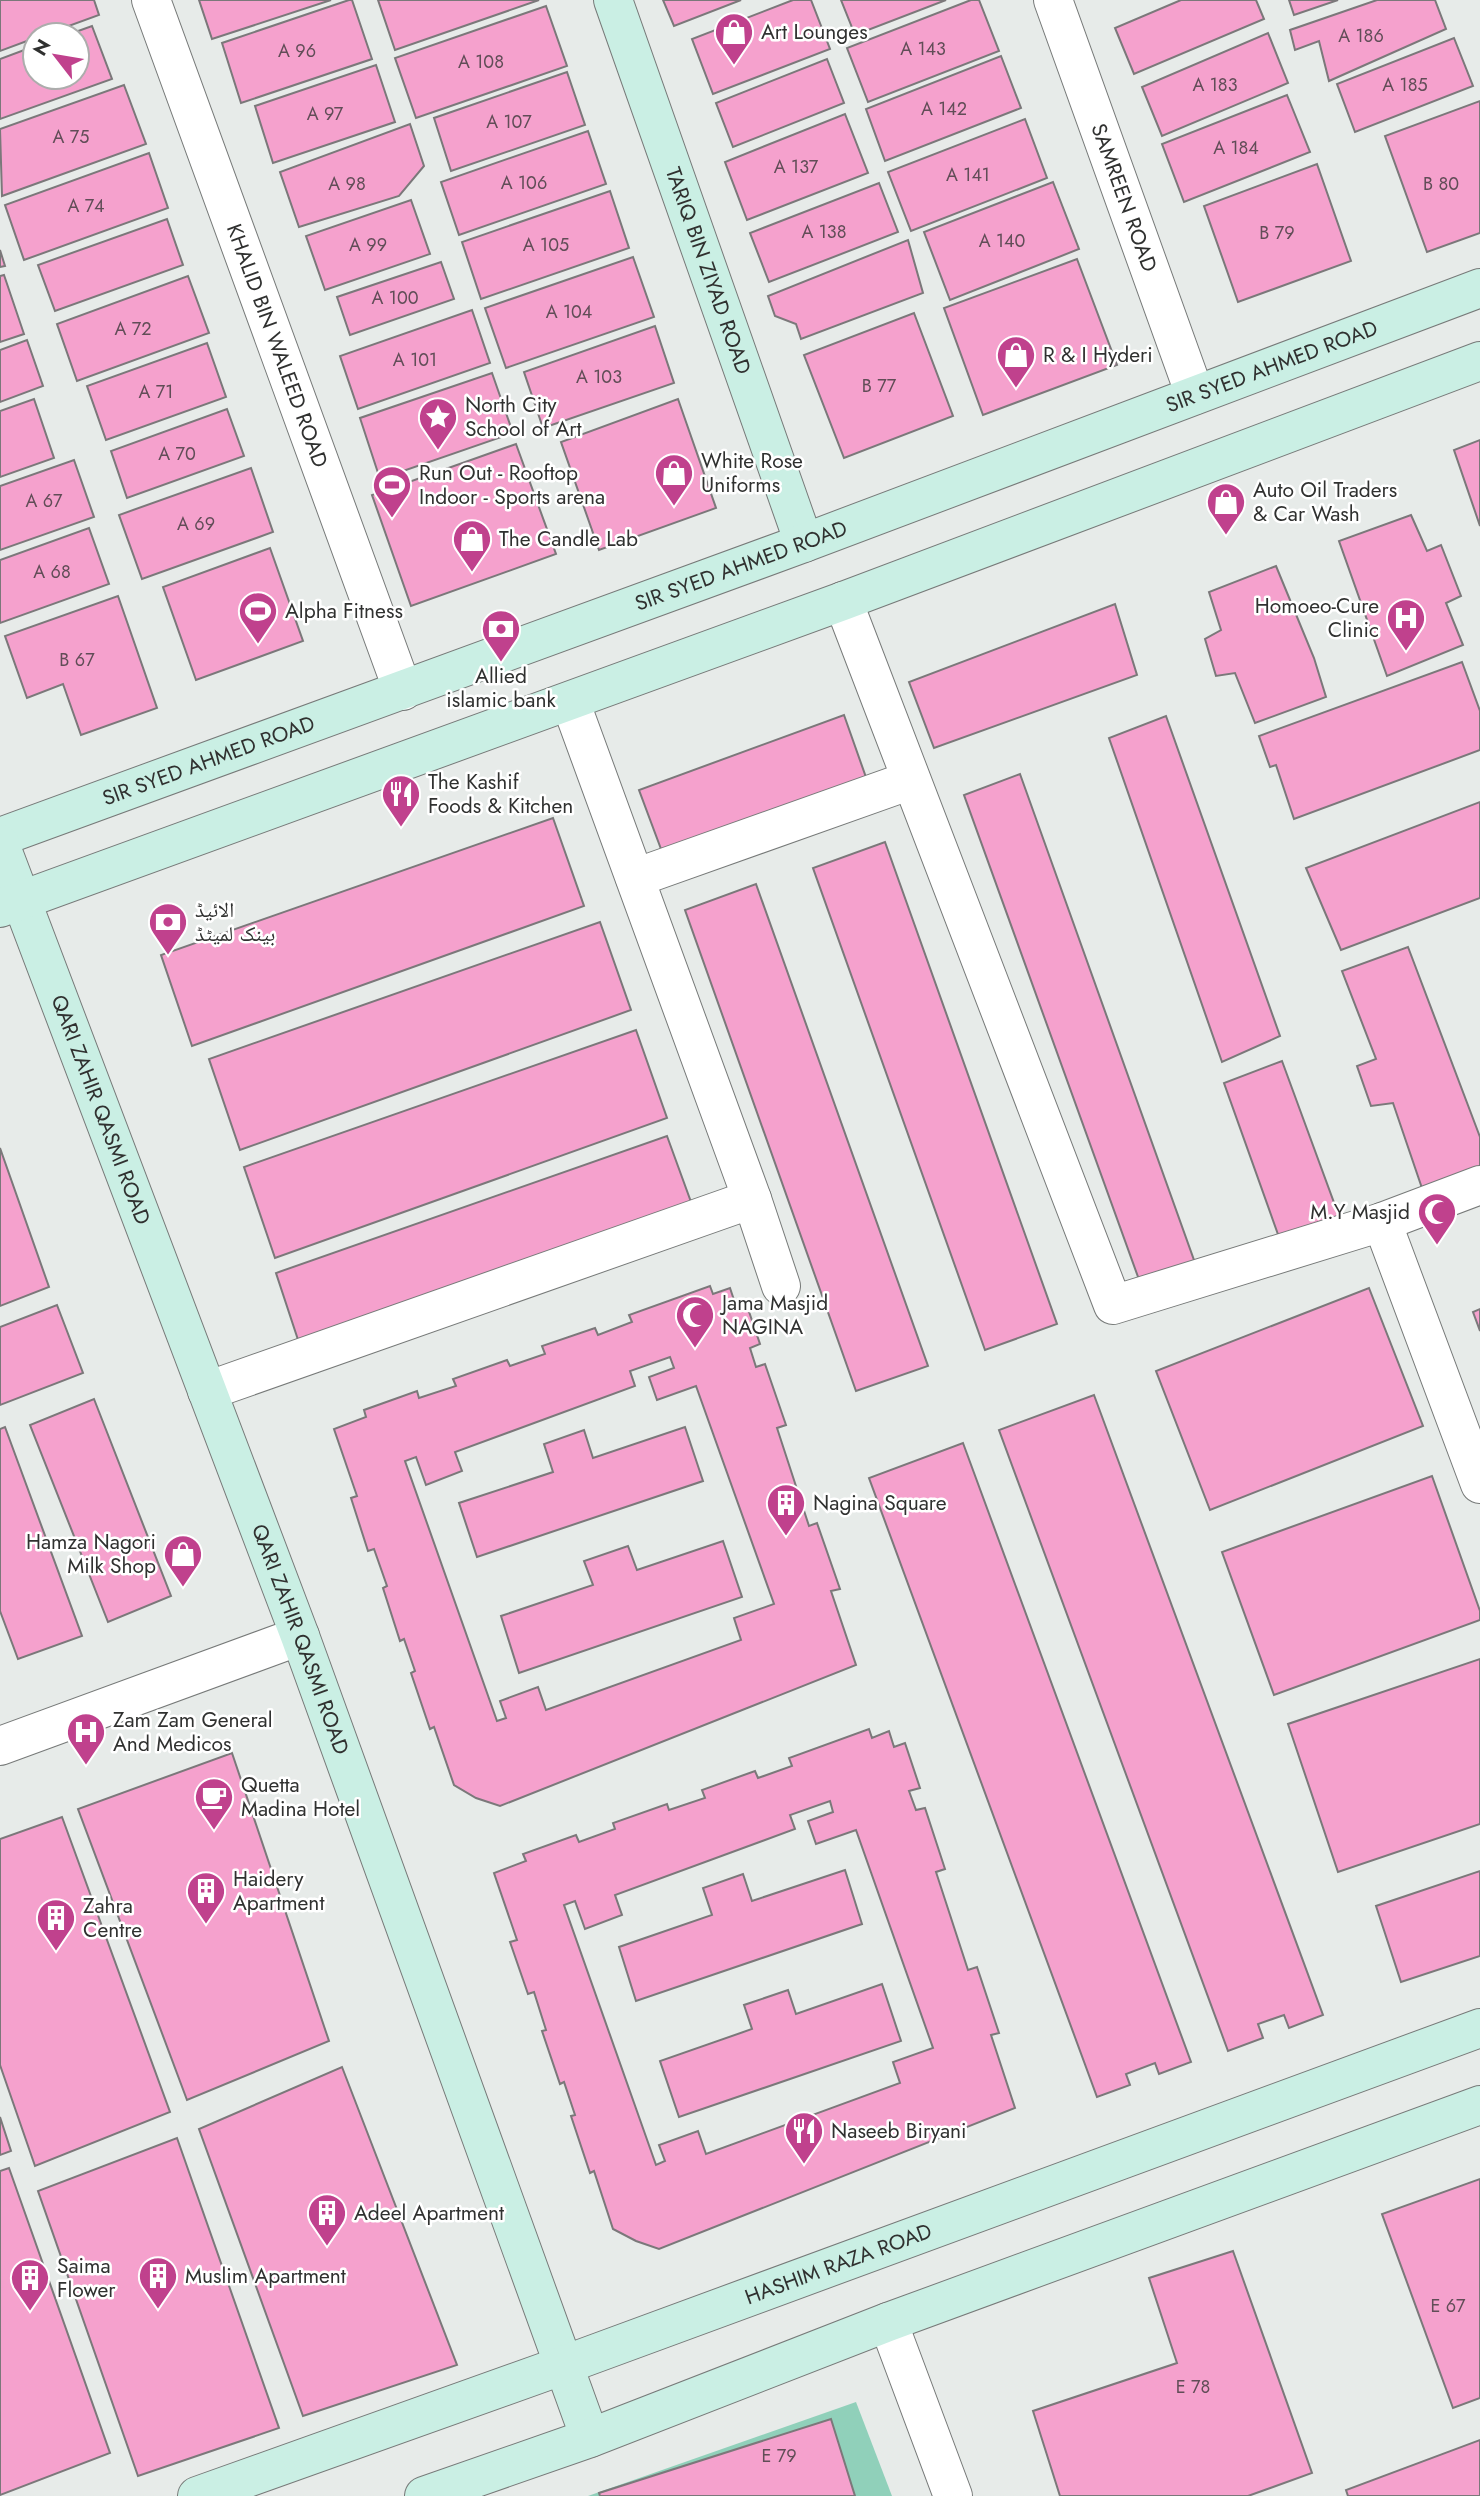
<svg xmlns="http://www.w3.org/2000/svg" width="1480" height="2496" font-family="Jost,'Noto Naskh Arabic',sans-serif">
<style>
.green{fill:#90d0ba}
.building{fill:#f5a1cd;stroke:#7b787a;stroke-width:2;fill-rule:evenodd}
.lines{fill:none;stroke-linecap:round;stroke-linejoin:round}
.street-casing{stroke:#777a79;stroke-width:40}
.secondary-casing{stroke:#777a79;stroke-width:40}
.street{stroke:#fff;stroke-width:38}
.secondary{stroke:#caefe4;stroke-width:38}
.labels{text-anchor:middle;dominant-baseline:central;stroke-width:5;stroke-linejoin:round;paint-order:stroke}
.number-label{font-size:18px;fill:#614d57}
.poi-label{font-size:21px;fill:#303130;stroke:#fff;text-anchor:start}
.street-label{font-size:21px;fill:#303130;stroke:#fff}
</style>
<rect width="100%" height="100%" fill="#e7ebe9"/>
<path class="green" d="M856 2402 892 2496H588Z"/>
<g class="building">
<path d="M0 0H94L99 15 44 35H35V38L0 51Z"/>
<path d="M199 0H331L212 39Z"/>
<path d="M349 0H352L372 59 241 103 222 43Z"/>
<path d="M378 0H539L395 50Z"/>
<path d="M663 0H741L674 26Z"/>
<path d="M793 0H811L830 49 713 94 692 39Z"/>
<path d="M841 0H946L855 35Z"/>
<path d="M971 0H979L999 51 868 102 847 48Z"/>
<path d="M1181 0H1256L1264 19 1134 74 1115 28Z"/>
<path d="M1289 0H1338L1294 15Z"/>
<path d="M1377 0H1435L1446 29 1329 81 1319 41 1295 50 1290 30Z"/>
<path d="M546 6 567 66 416 118 395 58Z"/>
<path d="M92 26 112 79 0 119V59L35 46V77H77V35H67Z"/>
<path d="M1268 33 1288 83 1162 136 1142 87Z"/>
<path d="M1454 38 1473 86 1355 132 1337 84Z"/>
<path d="M1001 56 1021 108 885 161 866 109Z"/>
<path d="M827 59 844 103 733 147 716 103Z"/>
<path d="M376 65 395 122 273 163 255 106Z"/>
<path d="M567 72 585 125 451 171 434 118Z"/>
<path d="M124 85 146 144 2 196 0 129Z"/>
<path d="M1287 95 1310 152 1184 202 1162 144Z"/>
<path d="M1480 101V233L1427 252 1385 136Z"/>
<path d="M845 114 868 173 747 220 725 162Z"/>
<path d="M1025 119 1047 178 911 231 888 172Z"/>
<path d="M410 124 424 166 399 196 299 227 280 172Z"/>
<path d="M588 131 606 184 459 235 441 182Z"/>
<path d="M149 153 168 208 24 260 5 205Z"/>
<path d="M1317 164 1351 261 1238 302 1204 206Z"/>
<path d="M1053 182 1079 249 950 300 924 232Z"/>
<path d="M879 183 898 232 769 282 750 233Z"/>
<path d="M610 191 629 248 481 299 462 242Z"/>
<path d="M411 200 430 254 325 290 306 236Z"/>
<path d="M167 219 183 265 55 311 38 265Z"/>
<path d="M908 240 923 293 801 339 796 324 775 316 768 296Z"/>
<path d="M0 250 5 266 0 267Z"/>
<path d="M633 257 654 317 506 368 485 308Z"/>
<path d="M1077 259 1117 365 983 415 944 308Z"/>
<path d="M441 262 454 299 350 335 337 297Z"/>
<path d="M4 275 24 334 0 342V276Z"/>
<path d="M188 276 209 333 77 381 57 324Z"/>
<path d="M472 310 490 363 358 409 340 356Z"/>
<path d="M914 313 953 416 844 458 804 355Z"/>
<path d="M655 326 674 383 543 428 524 372Z"/>
<path d="M27 340 43 386 0 402V350Z"/>
<path d="M207 343 226 397 106 440 87 386Z"/>
<path d="M492 373 513 433 380 479 360 418Z"/>
<path d="M34 399 54 458 0 477V411Z"/>
<path d="M678 399 716 508 599 550 561 442Z"/>
<path d="M227 409 244 456 127 498 111 451Z"/>
<path d="M1480 440V526L1454 450Z"/>
<path d="M516 444 556 554 411 606 372 495Z"/>
<path d="M74 460 94 517 0 550V486Z"/>
<path d="M251 468 273 532 142 579 119 515Z"/>
<path d="M1411 515 1427 551 1441 545 1461 596 1446 603 1463 645 1387 676 1339 541Z"/>
<path d="M89 528 109 584 0 623V560Z"/>
<path d="M270 548 303 641 196 680 163 587Z"/>
<path d="M1276 566 1314 658 1326 697 1255 723 1235 673 1216 676 1205 639 1221 630 1209 592Z"/>
<path d="M118 596 157 708 81 735 63 684 27 698 5 636Z"/>
<path d="M1115 604 1137 675 934 748 909 682Z"/>
<path d="M1462 662 1480 711V750L1294 819 1276 765 1270 767 1259 736Z"/>
<path d="M844 715 868 783 664 857 639 790Z"/>
<path d="M1166 716 1280 1036 1222 1062 1109 738Z"/>
<path d="M1020 774 1199 1274 1146 1299 964 795Z"/>
<path d="M1480 802V898L1341 950 1306 868Z"/>
<path d="M553 818 584 906 192 1046 161 955Z"/>
<path d="M885 842 1057 1324 985 1350 813 868Z"/>
<path d="M756 884 928 1366 856 1391 685 910Z"/>
<path d="M600 922 631 1010 240 1150 209 1059Z"/>
<path d="M1408 947 1480 1137V1177L1424 1194 1393 1103 1371 1106 1357 1066 1376 1059 1342 971Z"/>
<path d="M636 1030 667 1118 275 1258 244 1167Z"/>
<path d="M1282 1061 1340 1219 1280 1240 1224 1083Z"/>
<path d="M667 1136 699 1224 306 1364 276 1273Z"/>
<path d="M0 1148 49 1287 0 1306Z"/>
<path d="M710 1286 713 1294 730 1288 735 1303 745 1300 760 1344 750 1348 756 1367 765 1364 786 1425 777 1428 809 1526 817 1523 840 1589 831 1591 856 1665 500 1806 476 1798 454 1785 434 1727 430 1729 411 1673 415 1671 404 1639 400 1641 383 1588 387 1586 374 1549 368 1551 351 1498 357 1496 334 1429 366 1417 364 1410 417 1391 419 1398 456 1386 453 1379 507 1360 510 1366 545 1354 542 1346 595 1328 598 1335 632 1322 629 1315ZM670 1357 674 1368 649 1377 657 1400 696 1386 774 1604 734 1618 741 1640 546 1710 538 1687 500 1701 506 1718 497 1721 405 1461 416 1457 426 1485 462 1471 455 1452 635 1386 630 1371Z"/>
<path d="M1369 1288 1423 1426 1210 1510 1156 1371Z"/>
<path d="M57 1305 83 1373 0 1405V1327Z"/>
<path d="M1480 1309V1331L1473 1312Z"/>
<path d="M1094 1395 1323 2015 1289 2028 1284 2015 1258 2024 1263 2038 1228 2051 999 1430Z"/>
<path d="M94 1399 171 1596 108 1622 30 1425Z"/>
<path d="M5 1427 82 1636 18 1659 0 1611V1429Z"/>
<path d="M685 1427 703 1481 477 1557 459 1503 553 1472 544 1444 584 1430 593 1458Z"/>
<path d="M963 1443 1191 2062 1159 2074 1155 2063 1126 2074 1130 2085 1097 2097 869 1478Z"/>
<path d="M1432 1476 1480 1611V1620L1274 1695 1222 1552Z"/>
<path d="M723 1541 742 1597 519 1673 501 1616 593 1585 584 1561 628 1546 637 1570Z"/>
<path d="M1480 1659V1824L1338 1872 1288 1724Z"/>
<path d="M869 1729 872 1738 889 1731 894 1747 905 1743 920 1788 909 1791 916 1810 925 1808 945 1869 936 1872 968 1970 977 1967 999 2033 991 2035 1015 2108 659 2249 636 2241 613 2229 594 2171 590 2173 571 2116 575 2115 564 2082 560 2084 542 2031 546 2030 534 1992 528 1994 510 1942 517 1940 494 1873 526 1861 523 1854 576 1835 579 1842 615 1829 613 1823 667 1804 669 1810 705 1798 702 1790 755 1771 758 1778 792 1766 789 1758ZM830 1801 833 1812 808 1821 816 1844 856 1830 933 2048 893 2062 900 2083 706 2154 698 2131 659 2145 665 2161 656 2165 564 1905 575 1901 585 1929 622 1915 615 1895 795 1829 790 1815Z"/>
<path d="M232 1753 329 2041 187 2100 78 1809Z"/>
<path d="M62 1817 170 2112 35 2166 0 2065V1839Z"/>
<path d="M845 1870 862 1924 636 2001 619 1947 712 1915 703 1888 743 1874 752 1901Z"/>
<path d="M1480 1871V1956L1401 1982 1376 1906Z"/>
<path d="M882 1984 901 2041 679 2117 660 2061 752 2029 744 2005 788 1990 796 2014Z"/>
<path d="M342 2067 457 2365 303 2416 199 2129Z"/>
<path d="M0 2117 11 2151 0 2155Z"/>
<path d="M177 2138 279 2428 138 2476 38 2191Z"/>
<path d="M9 2168 110 2453 0 2495V2171Z"/>
<path d="M1480 2179V2398L1453 2408 1382 2214Z"/>
<path d="M1233 2251 1312 2473 1248 2496H1060L1033 2411 1177 2363 1149 2278Z"/>
<path d="M831 2419 855 2496H600L599 2493Z"/>
<path d="M1480 2440V2496H1348L1346 2490Z"/>
</g>
<g class="lines">
<g class="street-casing">
<g id="street">
<path id="s1" d="M151 0 403 691"/>
<path id="s2" d="M1053 0 1195 395"/>
<path d="M843 601 1113 1305 1382 1222 1480 1185"/>
<path d="M570 701 752 1199 781 1286"/>
<path d="M635 878 911 780"/>
<path d="M1382 1222 1480 1484"/>
<path d="M207 1391 752 1199"/>
<path d="M0 1746 300 1636"/>
<path d="M888 2322 953 2496"/>
</g>
</g>
<g class="secondary-casing">
<g id="secondary">
<path id="s3" d="M613 0 804 543"/>
<path id="s4" d="M0 837 804 543 1480 288"/>
<path id="s5" d="M0 844 300 1636 590 2438"/>
<path d="M0 908 843 601 1480 361"/>
<path id="s6" d="M197 2496 564 2365 1480 2028"/>
<path d="M424 2496 590 2438 888 2322 1480 2105"/>
</g>
</g>
<use href="#street" class="street"/>
<use href="#secondary" class="secondary"/>
</g>
<defs>
<g id="shop-pin" transform="scale(2.0125)"><path d="M0 17L-7.5 6A9.5 9.5 0 1 1 7.5 6Z" fill="#c0418d" stroke="#fff"/><path d="M-5-2.5h2.3a2.7 3.5 0 0 1 5.4 0H5L5.5 6h-11ZM-1.5-2.5h3a1.5 2.3 0 0 0-3 0Z" fill="#fff"/></g>
<g id="sight-pin" transform="scale(2.0125)"><path d="M0 17L-7.5 6A9.5 9.5 0 1 1 7.5 6Z" fill="#c0418d" stroke="#fff"/><path d="M0-6L1.8-2.2L6-1.7L2.9 1.2L3.7 5.4L0 3.3L-3.7 5.4L-2.9 1.2L-6-1.7L-1.8-2.2Z" fill="#fff"/></g>
<g id="stadium-pin" transform="scale(2.0125)"><path d="M0 17L-7.5 6A9.5 9.5 0 1 1 7.5 6Z" fill="#c0418d" stroke="#fff"/><path d="M0-5a6.5 5 0 1 0 0 10a6.5 5 0 1 0 0-10ZM-3.5-1.8h7v3.6h-7Z" fill="#fff"/></g>
<g id="hospital-pin" transform="scale(2.0125)"><path d="M0 17L-7.5 6A9.5 9.5 0 1 1 7.5 6Z" fill="#c0418d" stroke="#fff"/><path d="M-5-5h3v3.5h4V-5h3V5h-3V1.5h-4V5h-3Z" fill="#fff"/></g>
<g id="bank-pin" transform="scale(2.0125)"><path d="M0 17L-7.5 6A9.5 9.5 0 1 1 7.5 6Z" fill="#c0418d" stroke="#fff"/><path d="M-6-4H6V4H-6ZM0-2.3a2.3 2.3 0 1 0 0 4.6a2.3 2.3 0 1 0 0-4.6Z" fill="#fff"/></g>
<g id="restaurant-pin" transform="scale(2.0125)"><path d="M0 17L-7.5 6A9.5 9.5 0 1 1 7.5 6Z" fill="#c0418d" stroke="#fff"/><path d="M-5-6h1v4h1v-4h1v4h1v-4h1v5L-1.5 .5V6h-2V.5L-5-1ZM5-6V6H3V1.5H1.5Q1.5-4 5-6Z" fill="#fff"/></g>
<g id="mosque-pin" transform="scale(2.0125)"><path d="M0 17L-7.5 6A9.5 9.5 0 1 1 7.5 6Z" fill="#c0418d" stroke="#fff"/><path d="M3.5-4.9A6 6 0 1 0 3.5 4.9A5 5 0 1 1 3.5-4.9Z" fill="#fff"/></g>
<g id="building-pin" transform="scale(2.0125)"><path d="M0 17L-7.5 6A9.5 9.5 0 1 1 7.5 6Z" fill="#c0418d" stroke="#fff"/><path d="M-4-6H4V6H1V3H-1V6H-4ZM-2.5-4.3h1.7v1.8h-1.7ZM.8-4.3h1.7v1.8H.8ZM-2.5-1h1.7V.8h-1.7ZM.8-1h1.7V.8H.8Z" fill="#fff"/></g>
<g id="cafe-pin" transform="scale(2.0125)"><path d="M0 17L-7.5 6A9.5 9.5 0 1 1 7.5 6Z" fill="#c0418d" stroke="#fff"/><path d="M-5.5-4.5H6V0H3Q3 3.5 0 3.5H-2.5Q-5.5 3.5-5.5 0ZM3-3.2v2h1.7v-2ZM-6 4.5H4V6H-6Z" fill="#fff"/></g>
</defs>
<g fill-rule="evenodd">
<use href="#shop-pin" x="734" y="32"/>
<use href="#shop-pin" x="1016" y="355"/>
<use href="#sight-pin" x="438" y="417"/>
<use href="#shop-pin" x="674" y="473"/>
<use href="#stadium-pin" x="392" y="485"/>
<use href="#shop-pin" x="1226" y="502"/>
<use href="#shop-pin" x="472" y="539"/>
<use href="#stadium-pin" x="258" y="611"/>
<use href="#hospital-pin" x="1406" y="618"/>
<use href="#bank-pin" x="501" y="629"/>
<use href="#restaurant-pin" x="401" y="794"/>
<use href="#bank-pin" x="168" y="922"/>
<use href="#mosque-pin" x="1437" y="1212"/>
<use href="#mosque-pin" x="695" y="1315"/>
<use href="#building-pin" x="786" y="1503"/>
<use href="#shop-pin" x="183" y="1554"/>
<use href="#hospital-pin" x="86" y="1732"/>
<use href="#cafe-pin" x="214" y="1797"/>
<use href="#building-pin" x="206" y="1891"/>
<use href="#building-pin" x="56" y="1918"/>
<use href="#restaurant-pin" x="804" y="2131"/>
<use href="#building-pin" x="327" y="2213"/>
<use href="#building-pin" x="158" y="2276"/>
<use href="#building-pin" x="30" y="2278"/>
</g>
<g class="labels">
<g class="number-label">
<text x="1361" y="36">A 186</text>
<text x="923" y="49">A 143</text>
<text x="297" y="51">A 96</text>
<text x="481" y="62">A 108</text>
<text x="1215" y="85">A 183</text>
<text x="1405" y="85">A 185</text>
<text x="944" y="109">A 142</text>
<text x="325" y="114">A 97</text>
<text x="509" y="122">A 107</text>
<text x="71" y="137">A 75</text>
<text x="1236" y="148">A 184</text>
<text x="796" y="167">A 137</text>
<text x="968" y="175">A 141</text>
<text x="524" y="183">A 106</text>
<text x="347" y="184">A 98</text>
<text x="1441" y="184">B 80</text>
<text x="86" y="206">A 74</text>
<text x="824" y="232">A 138</text>
<text x="1277" y="233">B 79</text>
<text x="1002" y="241">A 140</text>
<text x="368" y="245">A 99</text>
<text x="546" y="245">A 105</text>
<text x="395" y="298">A 100</text>
<text x="569" y="312">A 104</text>
<text x="133" y="329">A 72</text>
<text x="415" y="360">A 101</text>
<text x="599" y="377">A 103</text>
<text x="879" y="386">B 77</text>
<text x="156" y="392">A 71</text>
<text x="177" y="454">A 70</text>
<text x="44" y="501">A 67</text>
<text x="196" y="524">A 69</text>
<text x="52" y="572">A 68</text>
<text x="77" y="660">B 67</text>
<text x="1448" y="2306">E 67</text>
<text x="1193" y="2387">E 78</text>
<text x="779" y="2456">E 79</text>
</g>
<g class="poi-label">
<text x="761" y="32">Art Lounges</text>
<text x="1043" y="355">R &amp; I Hyderi</text>
<text x="465" y="405">North City<tspan x="465" dy="24">School of Art</tspan></text>
<text x="701" y="461">White Rose<tspan x="701" dy="24">Uniforms</tspan></text>
<text x="419" y="473">Run Out - Rooftop<tspan x="419" dy="24">Indoor - Sports arena</tspan></text>
<text x="1253" y="490">Auto Oil Traders<tspan x="1253" dy="24">&amp; Car Wash</tspan></text>
<text x="499" y="539">The Candle Lab</text>
<text x="1379" y="606" text-anchor="end">Homoeo-Cure<tspan x="1379" dy="24">Clinic</tspan></text>
<text x="285" y="611">Alpha Fitness</text>
<text x="501" y="676" text-anchor="middle">Allied<tspan x="501" dy="24">islamic bank</tspan></text>
<text x="428" y="782">The Kashif<tspan x="428" dy="24">Foods &amp; Kitchen</tspan></text>
<text x="195" y="910">الائیڈ<tspan x="195" dy="24">بینک لمیٹڈ</tspan></text>
<text x="1410" y="1212" text-anchor="end">M.Y Masjid</text>
<text x="722" y="1303">Jama Masjid<tspan x="722" dy="24">NAGINA</tspan></text>
<text x="813" y="1503">Nagina Square</text>
<text x="156" y="1542" text-anchor="end">Hamza Nagori<tspan x="156" dy="24">Milk Shop</tspan></text>
<text x="113" y="1720">Zam Zam General<tspan x="113" dy="24">And Medicos</tspan></text>
<text x="241" y="1785">Quetta<tspan x="241" dy="24">Madina Hotel</tspan></text>
<text x="233" y="1879">Haidery<tspan x="233" dy="24">Apartment</tspan></text>
<text x="83" y="1906">Zahra<tspan x="83" dy="24">Centre</tspan></text>
<text x="831" y="2131">Naseeb Biryani</text>
<text x="354" y="2213">Adeel Apartment</text>
<text x="57" y="2266">Saima<tspan x="57" dy="24">Flower</tspan></text>
<text x="185" y="2276">Muslim Apartment</text>
</g>
<g class="street-label">
<text stroke="none"><textPath href="#s2" startOffset="210">SAMREEN ROAD</textPath></text>
<text stroke="none"><textPath href="#s3" startOffset="287">TARIQ BIN ZIYAD ROAD</textPath></text>
<text stroke="none"><textPath href="#s1" startOffset="368">KHALID BIN WALEED ROAD</textPath></text>
<text stroke="none"><textPath href="#s4" startOffset="1356">SIR SYED AHMED ROAD</textPath></text>
<text stroke="none"><textPath href="#s4" startOffset="789">SIR SYED AHMED ROAD</textPath></text>
<text stroke="none"><textPath href="#s4" startOffset="222">SIR SYED AHMED ROAD</textPath></text>
<text stroke="none"><textPath href="#s5" startOffset="284">QARI ZAHIR QASMI ROAD</textPath></text>
<text stroke="none"><textPath href="#s5" startOffset="850">QARI ZAHIR QASMI ROAD</textPath></text>
<text stroke="none"><textPath href="#s6" startOffset="682">HASHIM RAZA ROAD</textPath></text>
</g>
</g>
<g transform="translate(56 56) rotate(301)"><circle r="33" fill="#ffffff" stroke="#acadac" stroke-width="2"/>
<path d="M0-5L12 26L0 18L-12 26Z" fill="#c0418d"/>
<text y="-10" font-size="19" font-weight="bold" text-anchor="middle" fill="#303130">N</text>
</g>
</svg>
